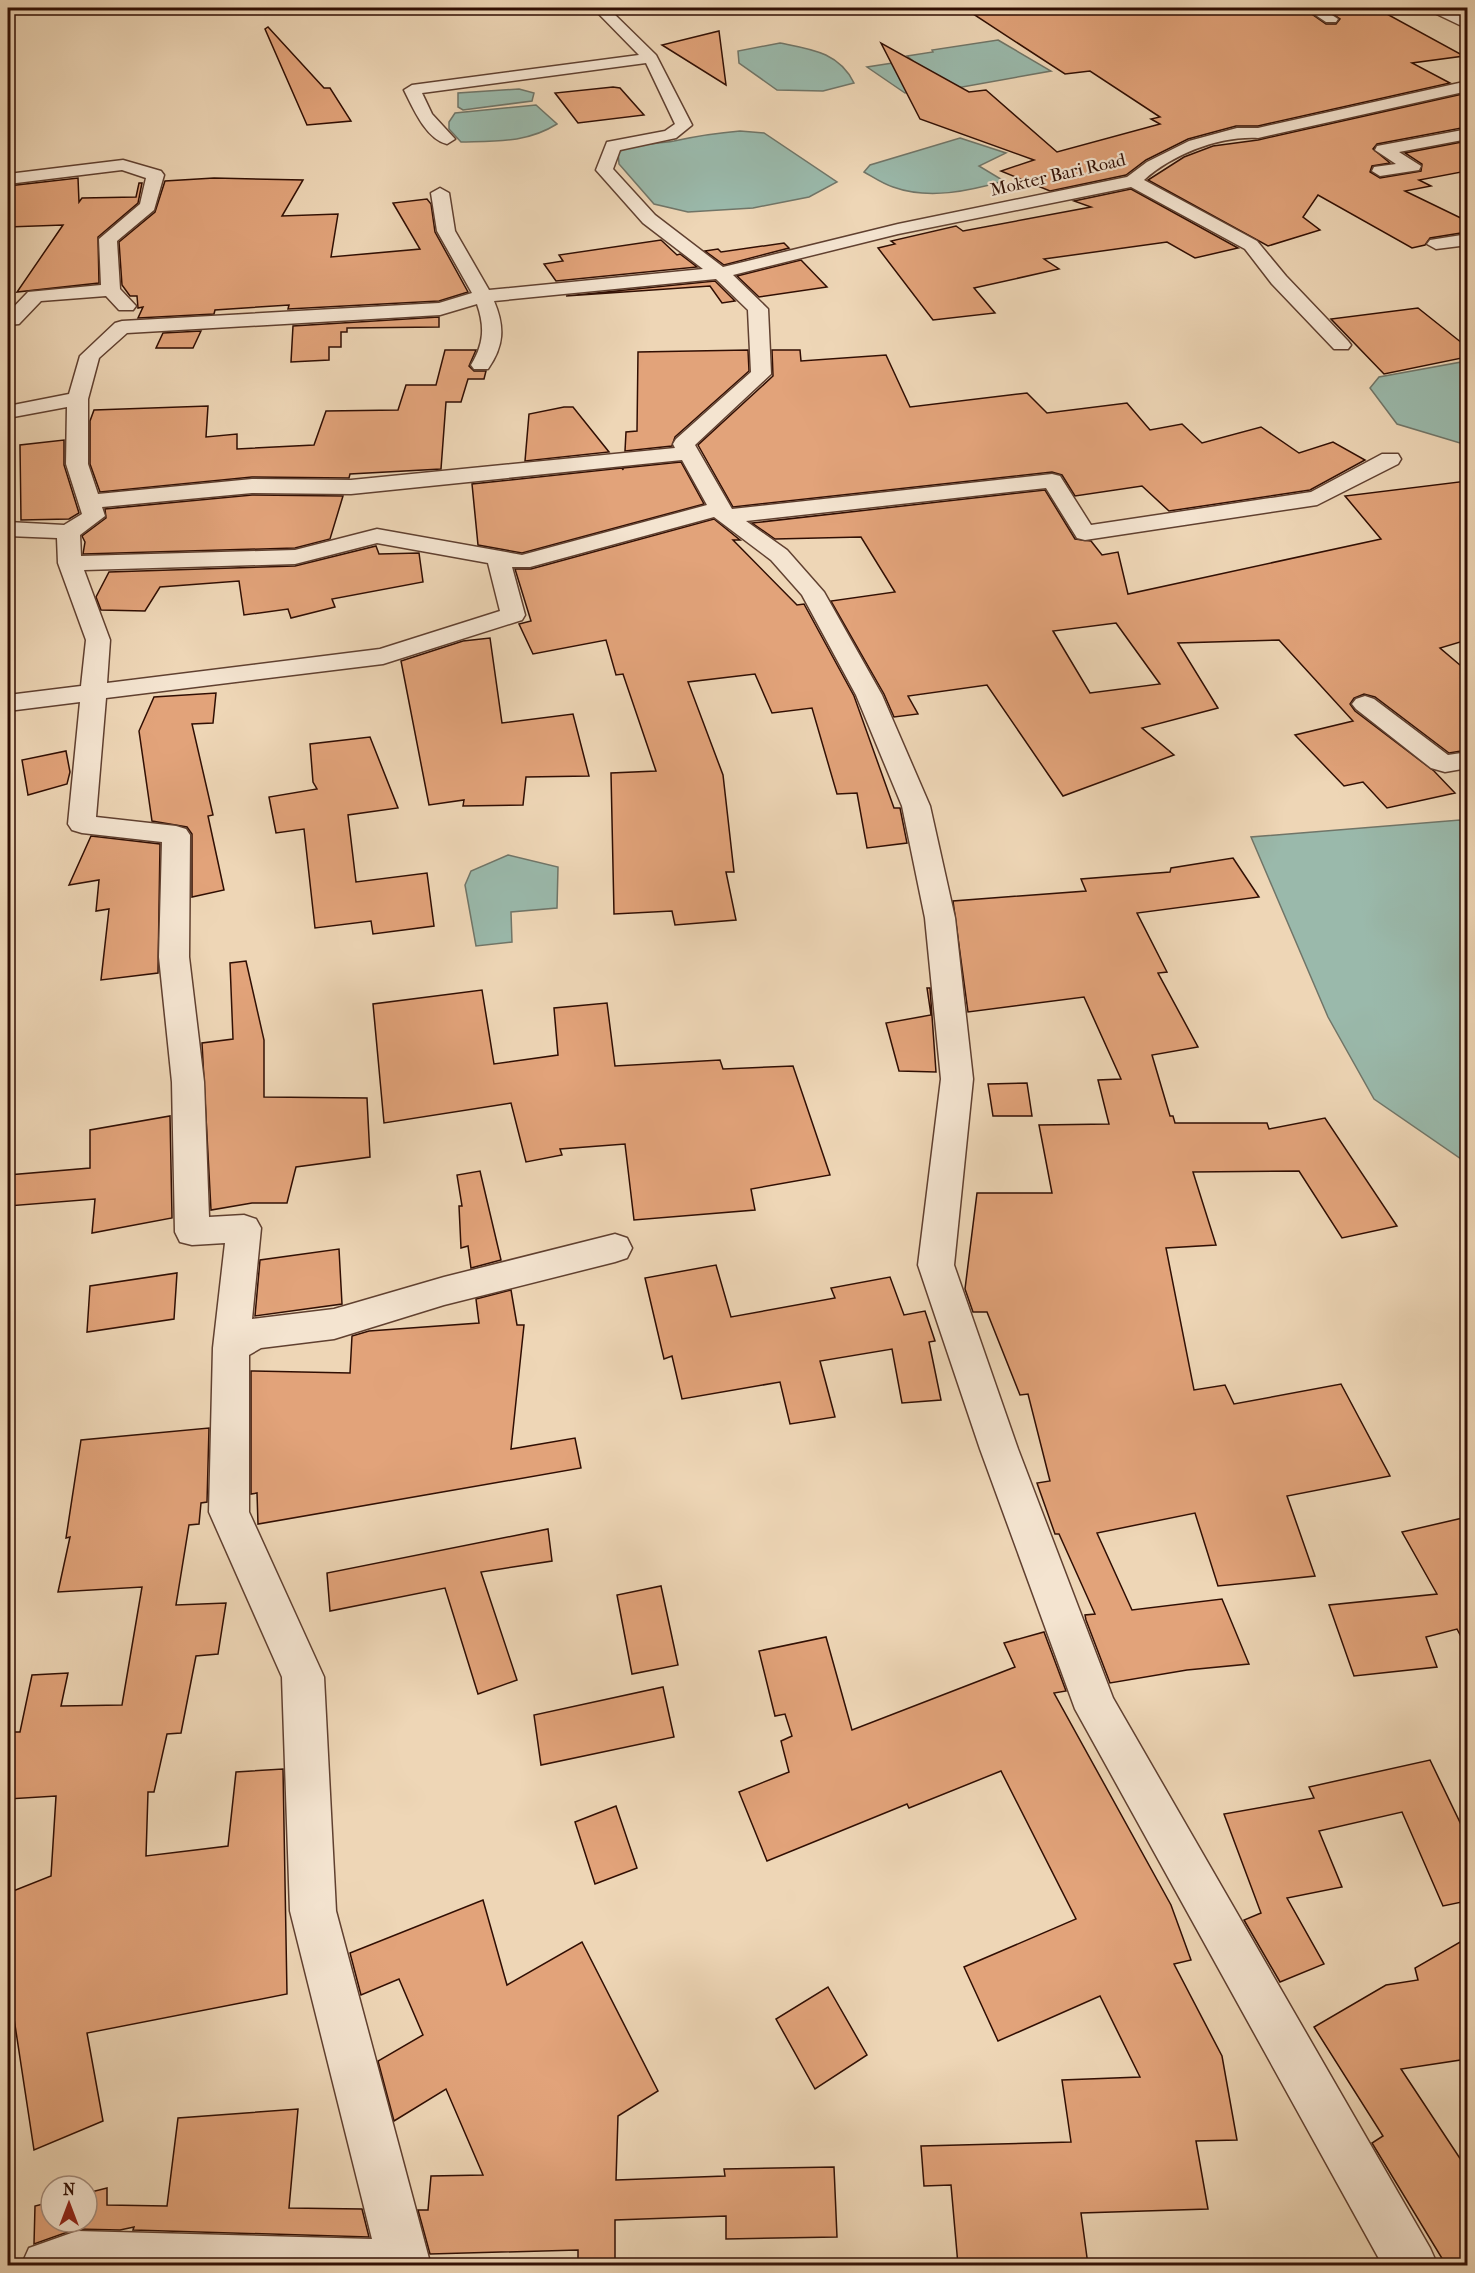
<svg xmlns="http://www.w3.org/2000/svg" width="1475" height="2273" font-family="'IM FELL French Canon',serif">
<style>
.water{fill:#9ab9ab;stroke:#707568;stroke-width:1.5}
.building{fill:#e2a37a;stroke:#300e03;stroke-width:1.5;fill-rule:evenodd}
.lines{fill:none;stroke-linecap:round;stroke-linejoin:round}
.minor-casing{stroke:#604030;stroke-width:3}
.minor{fill:#f4e4d0;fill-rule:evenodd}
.labels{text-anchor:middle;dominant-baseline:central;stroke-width:4.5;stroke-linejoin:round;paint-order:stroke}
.far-street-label{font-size:18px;fill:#300e03;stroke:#f4e4d0}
</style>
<rect width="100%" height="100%" fill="#eed6b6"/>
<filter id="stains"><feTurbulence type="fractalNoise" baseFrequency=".00333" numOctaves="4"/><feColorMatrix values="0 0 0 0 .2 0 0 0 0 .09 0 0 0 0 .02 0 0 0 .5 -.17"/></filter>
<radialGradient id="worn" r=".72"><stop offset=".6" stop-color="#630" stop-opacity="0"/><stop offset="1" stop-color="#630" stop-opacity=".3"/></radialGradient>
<g class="water">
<path d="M998 40 1051 71 940 91 935 88 905 93 867 67 912 60 907 56 933 52 932 50Z"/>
<path d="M780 43C810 49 839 52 854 83L823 91 777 90 739 63 738 51Z"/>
<path d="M519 89 534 93 532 101 463 110 458 107V93Z"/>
<path d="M536 105 557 124C527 143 496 141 461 142L449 129V122L455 113Z"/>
<path d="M740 131 764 133 837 182 809 197 753 208 688 212 654 204 619 164 618 152C641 142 651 145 674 141 697 136 716 133 740 131Z"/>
<path d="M960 138 1006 153 979 166 1004 181C969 191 929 200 893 187 883 184 873 177 864 172L870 165Z"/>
<path d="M1467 361V441L1460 443 1397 424 1370 388 1379 377Z"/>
<path d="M1460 820 1468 833 1467 1163 1374 1099 1328 1017 1251 837Z"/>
<path d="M508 855 558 867 557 908 511 912 512 942 476 946 465 885 471 871Z"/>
</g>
<g class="building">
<path d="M964 8H1303L1326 24H1336L1340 19 1324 8H1376L1464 56 1412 63 1450 83 1258 126H1236L1188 139 1146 160 1126 175 1050 191 1001 171 1034 160 920 119 881 43 969 92 986 90 1057 152 1160 124 1151 119 1160 117 1090 71 1065 74Z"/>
<path d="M268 27 324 88H330L351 121 307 125 265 29Z"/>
<path d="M719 31 726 85 662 45Z"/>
<path d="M613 87 620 88 644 115 578 123 555 93Z"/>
<path d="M1467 93V127L1377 144 1373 149 1390 163 1372 166 1370 172 1380 178 1421 171 1422 164 1405 153 1467 141V171L1419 180 1431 186 1405 191 1467 221V232L1430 238 1425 245 1412 248 1318 195 1303 217 1320 230 1268 246 1148 180 1184 157 1213 146 1258 140Z"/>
<path d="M78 178 79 202 82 198 136 197 139 183H142L138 203 98 237 99 283 17 292 63 225 8 227V186Z"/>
<path d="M214 178 303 180 282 216 338 214 331 257 420 249 393 203 427 199 431 204 435 232 468 292 439 301 288 309 289 305 215 310 214 314 138 318 143 307 138 308 137 296H130L122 285 119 242 155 212 165 181Z"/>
<path d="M1131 189 1238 248 1195 258 1167 242 1044 259 1059 269 974 288 995 313 933 320 878 248 895 244 891 241 956 226 963 231 1091 207 1074 201Z"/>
<path d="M661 240 677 255 680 254 697 267 556 281 544 264 563 261 559 255Z"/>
<path d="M784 243 789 248 724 265 705 251 718 249 721 252Z"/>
<path d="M801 260 827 287 759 297 737 276Z"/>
<path d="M715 281 735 301 722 303 710 286 566 296Z"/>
<path d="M1418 308 1467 347V357L1384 374 1331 319Z"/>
<path d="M439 317V327L347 328V332H341V347H329V360L291 362 293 326Z"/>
<path d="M201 331 193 348H156L163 333Z"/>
<path d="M445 350H476L469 366 474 371H486L484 379H468L461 402H446L441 469 350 474 349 478 252 477 100 492 90 464V421L94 410 208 406 206 437 237 434V449L314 445 326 411 398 410 406 385H436Z"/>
<path d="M748 350 749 371 675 437 672 446 625 451 626 432 637 431 638 352Z"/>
<path d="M772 350H800L801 361 886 355 910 407 1027 393 1047 413 1127 403 1150 430 1182 424 1202 443 1261 427 1299 453 1333 442 1365 460 1310 490 1169 511 1142 486 1075 496 1062 475 1052 472 733 507 698 445 773 376Z"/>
<path d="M564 407H573L609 452 525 461 529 414Z"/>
<path d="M64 440V465L79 513 69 519 21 520 20 445Z"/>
<path d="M681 462 704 504 522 553 478 545 472 484 622 468 623 470V468Z"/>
<path d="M1467 481V640L1440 648 1467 671V750L1449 753 1375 697 1364 694 1354 698 1350 704 1355 711 1434 771 1455 793 1387 808 1363 782 1344 786 1295 735 1353 721 1279 640 1178 643 1218 708 1142 728 1174 755 1063 796 987 685 908 696 918 714 894 717 884 694 831 601 895 592 861 537 775 539 752 523 1045 490 1075 539 1091 541 1102 555 1118 552 1128 594 1381 539 1345 496ZM1116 623 1160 684 1090 693 1053 631Z"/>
<path d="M252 495 343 496 330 539 295 548 83 554 85 542 82 536 106 518 105 509Z"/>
<path d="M714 519 740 540H733L797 605 804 604 854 696 894 808H900L907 843 867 848 857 793 837 794 812 708 772 713 755 674 688 682 723 775 734 872H726L736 920 675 925 672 911 614 914 611 773 656 771 623 674 616 675 606 640 533 654 519 624 531 621 515 569H531Z"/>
<path d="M376 546 379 554 419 553 423 582 332 599 335 607 291 618 288 609 244 615 239 581 160 587 145 611 101 610 96 597 109 572 295 566Z"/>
<path d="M490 638 502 723 573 714 589 776 526 777 523 805 463 806 464 800 429 805 401 661 463 641Z"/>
<path d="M216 693 213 723 192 724 213 815 208 816 224 890 192 897V834L187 827 152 821 139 731 154 697Z"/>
<path d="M370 737 398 808 348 815 356 882 427 873 434 926 373 934 371 921 315 928 304 829 276 833 269 797 317 789 313 782 310 744Z"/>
<path d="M66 751 70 772 67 784 28 795 22 760Z"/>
<path d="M91 836 160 844 158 973 101 980 109 909 96 911 99 880 69 885Z"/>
<path d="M1233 858 1259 897 1137 913 1167 972 1158 973 1198 1047 1152 1055 1170 1116H1173L1175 1123H1267L1269 1129 1325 1118 1397 1226 1342 1238 1299 1171 1193 1172 1216 1245 1166 1248 1194 1390 1225 1385 1234 1404 1341 1384 1390 1476 1287 1496 1315 1576 1218 1586 1195 1513 1097 1533 1132 1610 1222 1599 1249 1664 1187 1670 1110 1683 1086 1620 1085 1615 1095 1614 1059 1534H1055L1037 1483 1050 1481 1028 1394 1020 1395 987 1312H973L965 1289 977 1193H1052L1039 1125 1109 1124 1098 1080 1121 1079 1084 997 968 1012 953 901 1086 891 1081 879 1170 872 1171 868Z"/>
<path d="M246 961 264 1040V1097L367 1098 370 1157 296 1167 287 1203H252L211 1210 202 1043 233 1039 230 963Z"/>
<path d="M927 988H930L936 1072 899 1071 886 1023 931 1015Z"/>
<path d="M482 990 494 1064 558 1055 554 1008 607 1003 615 1066 720 1060 723 1069 793 1066 830 1175 751 1189 755 1210 634 1220 625 1144 560 1149 562 1155 526 1162 511 1103 384 1123 373 1004Z"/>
<path d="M1027 1083 1032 1116H993L988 1084Z"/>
<path d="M170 1116 172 1218 92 1233 95 1199 8 1206V1175L90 1168V1130Z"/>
<path d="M480 1171 501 1260 471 1268 468 1246 461 1248 459 1206H462L457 1175Z"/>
<path d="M339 1249 342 1304 255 1316 260 1260Z"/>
<path d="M716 1265 731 1317 835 1298 831 1288 890 1277 904 1315 925 1311 935 1341 929 1342 941 1400 902 1403 892 1349 820 1361 835 1417 790 1424 780 1382 682 1399 672 1356 664 1359 645 1278Z"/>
<path d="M177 1273 174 1319 87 1332 90 1286Z"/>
<path d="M511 1290 517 1325H524L511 1449 575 1438 581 1468 258 1524 257 1493 251 1494V1371L350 1373 352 1336 369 1331 479 1323 476 1299Z"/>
<path d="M209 1428 207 1502 201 1503 199 1524 189 1525 176 1605 226 1603 218 1654 196 1656 181 1733 167 1734 154 1792H148L146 1856 228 1846 236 1772 283 1769 287 1994 87 2033 103 2121 34 2150 8 1979V1893L51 1876 56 1796 8 1799V1732H20L32 1675 68 1673 61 1706 122 1705 142 1587 58 1592 70 1537 66 1538 81 1440Z"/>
<path d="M1467 1517V1648L1457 1629 1426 1637 1437 1667 1354 1676 1329 1605 1437 1594 1402 1532Z"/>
<path d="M548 1529 552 1561 481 1572 517 1680 478 1694 445 1588 330 1611 327 1573Z"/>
<path d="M661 1586 678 1665 632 1674 617 1595Z"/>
<path d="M1044 1632 1066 1691 1054 1693 1171 1905 1191 1960 1174 1964 1222 2056 1237 2140 1196 2141 1208 2209 1081 2213 1088 2265H958L951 2185 924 2186 921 2146 1071 2142 1062 2080 1140 2077 1100 1996 998 2041 964 1967 1076 1919 1001 1771 909 1808 907 1804 767 1861 739 1792 789 1772 781 1741 792 1736 785 1714 775 1716 759 1651 826 1637 852 1730 1015 1667 1004 1643Z"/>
<path d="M663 1687 674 1737 541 1765 534 1715Z"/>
<path d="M1430 1760 1467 1837V1901L1443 1906 1402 1812 1319 1831 1342 1887 1287 1898 1324 1964 1280 1982 1244 1920 1261 1913 1224 1814 1314 1798 1309 1787Z"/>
<path d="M616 1806 637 1868 595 1884 575 1822Z"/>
<path d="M483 1900 507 1985 582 1942 658 2091 618 2116 616 2180 725 2176 724 2169 834 2167 837 2237 726 2239V2216L615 2220V2259L578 2260V2250L430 2254 418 2210H428L431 2176 483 2175 446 2089 394 2121 378 2061 423 2035 399 1979 361 1995 350 1953Z"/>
<path d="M1467 1938V2059L1401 2069 1467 2169V2265H1446L1372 2143 1383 2136 1314 2027 1386 1985 1418 1980 1415 1968Z"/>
<path d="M828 1987 867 2055 815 2089 776 2019Z"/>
<path d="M298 2109 289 2208 362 2209 369 2237 133 2230 134 2227 120 2230 76 2229 34 2244 35 2206 51 2202V2222H87V2193L107 2188V2205L167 2206 178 2118Z"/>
</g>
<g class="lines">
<g class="minor-casing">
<g id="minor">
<path d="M593 8H608L656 55 692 125 676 138 620 150 613 169 655 215 723 267 898 224 1127 177 1147 162 1189 141 1237 128H1258L1468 81V91L1258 138C1219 136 1173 154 1144 180L1257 241 1286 276 1348 341 1351 345 1348 349H1334L1272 284 1245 249 1131 187 898 234 733 275 768 309 771 374 695 445 732 509 1052 474 1060 476 1091 525 1311 492 1382 454H1398L1401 459 1398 464 1317 505 1085 540 1077 538 1046 488 746 521 787 550 824 592 882 695 930 806 955 918 973 1079 954 1265 1018 1449 1113 1698 1430 2248 1438 2266H1383L1075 1709 980 1449 918 1265 941 1079 925 918 902 806 856 695 802 595 771 560 714 517 530 567H512L525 615 522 620 383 664 106 698 96 817 176 826 186 829 190 835 189 957 204 1082 209 1217 244 1215 256 1219 261 1228 252 1319 334 1309 444 1277 615 1234 627 1238 632 1248 627 1258 615 1262 444 1305 334 1339 261 1348 249 1355V1512L324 1677 336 1911 431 2266H21L29 2248 77 2231 372 2239 290 1911 282 1677 209 1512 213 1348 225 1243 192 1245 180 1242 175 1232 172 1082 159 957 162 842 82 833 72 830 68 824 80 702 8 711V695L81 686 86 640 58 563 57 538 8 536V522L64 525 82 514 66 464 67 407 8 418V406L69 394 80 356 115 323 122 321 439 303 472 293 437 231 431 193 440 188 449 193 455 231 489 290 703 269 643 223 596 170 607 142 665 131 675 124 646 63 422 93 432 114 455 139 447 144C426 139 413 108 404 90L412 85 639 55ZM716 279 748 310 751 372 676 439 673 444 675 448 351 480 252 479 98 494 88 464V399L99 358 127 333 440 315 477 304C485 327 484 344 471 365L474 369H488C504 346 505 327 494 301ZM682 460 707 505 522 555 377 529 295 550 81 556 80 535 105 516 102 507 252 493 351 494ZM377 543 488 563 500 611 380 649 107 683 110 640 84 570 295 564Z"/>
<path d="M1305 8H1321L1338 19 1336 22H1326Z"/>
<path d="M1424 8H1442L1468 19V29Z"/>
<path d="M1468 129V139L1399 152 1421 166 1419 170 1380 176 1372 171 1374 167 1396 164 1375 150 1377 146Z"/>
<path d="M123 160 161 171 164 175 154 210 117 241 120 289 136 306 133 310H119L106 296 41 301 19 324 8 325V313L28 292 101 285 99 239 140 204 146 178 122 170 8 184V174Z"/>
<path d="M1468 234V245L1436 249 1427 244 1430 240Z"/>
<path d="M1365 696 1374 699 1448 755 1468 752V768L1445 772 1431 768 1356 709 1352 704 1356 699Z"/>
</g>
</g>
<use href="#minor" class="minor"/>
</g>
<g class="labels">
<g class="far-street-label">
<text transform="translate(1058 175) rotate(-13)">Mokter Bari Road</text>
</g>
</g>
<rect width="1475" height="2273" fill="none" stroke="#eed6b6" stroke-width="30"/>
<rect x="9" y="9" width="1457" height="2255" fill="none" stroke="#300e03" stroke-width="3"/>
<rect x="15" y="15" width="1445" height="2243" fill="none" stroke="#300e03" stroke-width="1.5"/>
<g transform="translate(69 2204)"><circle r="28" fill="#f4e4d0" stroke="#a68e7e" stroke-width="1.5"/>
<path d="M0-4.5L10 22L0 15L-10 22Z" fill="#8f2418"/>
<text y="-9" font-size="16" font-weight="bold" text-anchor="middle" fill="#300e03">N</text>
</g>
<rect width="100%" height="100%" filter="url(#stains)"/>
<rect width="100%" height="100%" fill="url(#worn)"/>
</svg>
